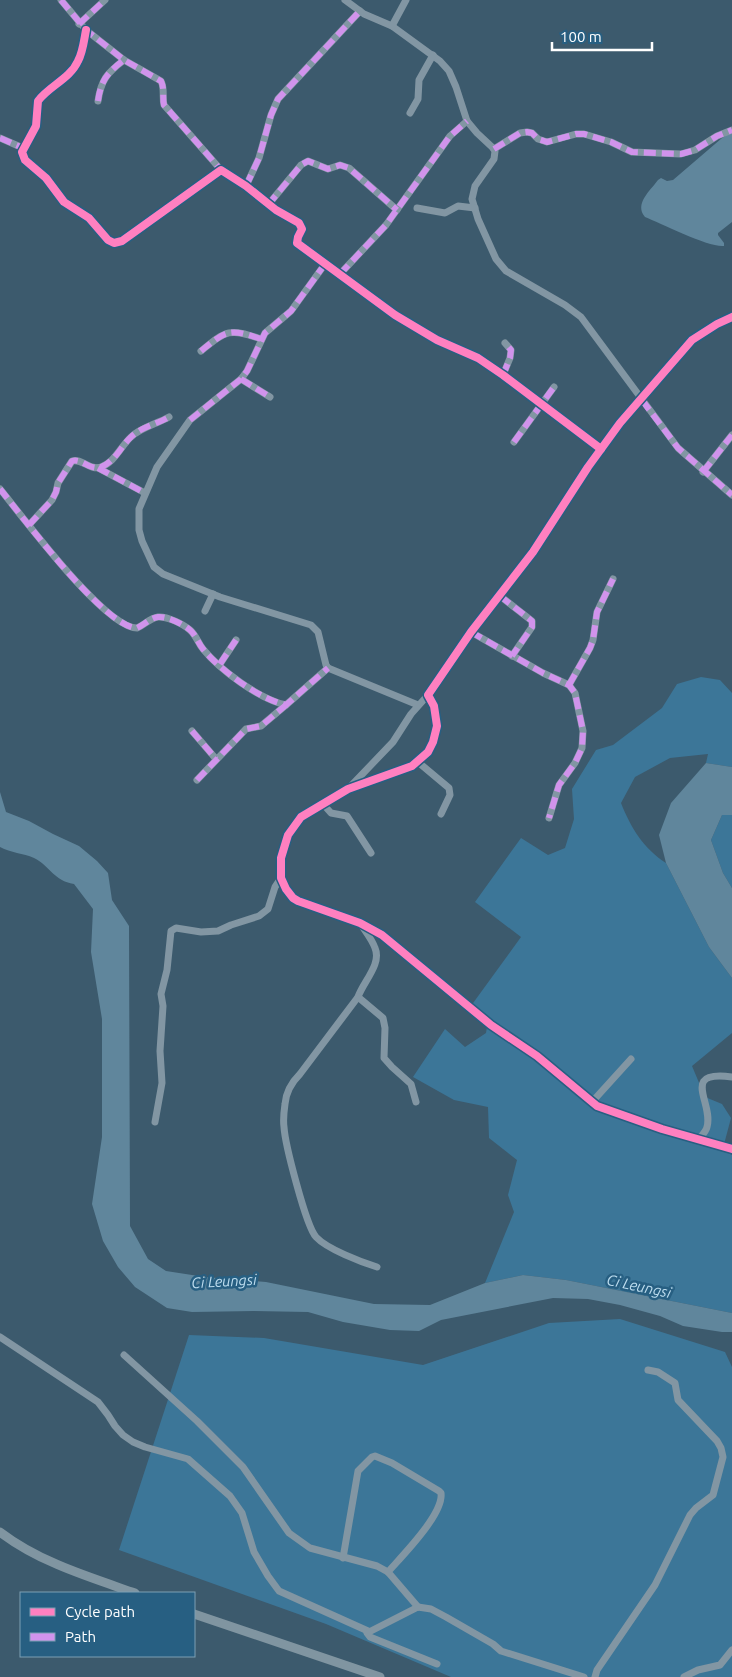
<svg xmlns="http://www.w3.org/2000/svg" width="732" height="1677" font-family="Ubuntu,sans-serif">
<style>
.green{fill:#3c7698}
.water{fill:#60869c}
.lines{fill:none;stroke-linecap:round;stroke-linejoin:round}
.minor{stroke:#8296a3;stroke-width:7}
.major{stroke:#8095a1;stroke-width:9}
.quiet{stroke:#d193ec;stroke-width:6;stroke-dasharray:12 6;stroke-linecap:butt}
.cycleway-casing{stroke:#275f82;stroke-width:11}
.cycleway{stroke:#ff80c0;stroke-width:8}
.labels{text-anchor:middle;dominant-baseline:central;stroke-width:5;stroke-linejoin:round;paint-order:stroke}
.water-label{font-size:15px;font-style:italic;fill:#bcdcee;stroke:#275f82}
</style>
<rect width="100%" height="100%" fill="#3c5a6d"/>
<g class="green">
<path d="M701 677 720 680 732 693V767L706 763 708 754 670 758 635 777 621 803C631 828 643 848 666 863L709 947 732 978V1033L692 1066 705 1097 722 1104 731 1118 723 1148 732 1155V1313L566 1280 523 1275 485 1283 514 1212 508 1195 517 1160 489 1138 488 1107 454 1100 413 1077 445 1029 465 1047 486 1033 487 1027 468 1010 521 937 475 902 521 838 548 855 565 848 574 819 572 789 596 750 613 745 662 708 677 684Z"/>
<path d="M722 815H732V888L723 873 711 840Z"/>
<path d="M620 1319 725 1352 732 1367V1677H451L326 1624 119 1550 189 1335 264 1338 423 1365 549 1323Z"/>
</g>
<g class="water">
<path d="M729 134H732V222L718 233V235L724 243V246C710 248 660 223 645 217 634 204 650 191 658 180L661 178 667 181 673 180 722 138Z"/>
<path d="M706 763 732 767V815H722L711 840 723 873 732 888V978L709 947 666 863 659 835 671 803Z"/>
<path d="M0 792 6 812 29 821 53 834 79 846 97 861 108 873 112 900 129 926 130 1226 148 1259 166 1271 205 1277 266 1282 374 1304 430 1305 485 1283 523 1275 566 1280 732 1313V1332H722L683 1326 660 1316 620 1305 588 1299 553 1298 441 1320 419 1331 390 1330 343 1322 308 1312 254 1311 192 1312 167 1308 135 1287 118 1267 103 1241 92 1204 102 1137V1019L91 952 93 909 74 884C54 881 50 866 34 858 23 853 11 853 0 847Z"/>
</g>
<g class="lines">
<g class="minor">
<path d="M61 0 86 30 124 60 161 81C165 89 162 97 164 105L221 170"/>
<path d="M345 0 364 14 392 26 440 61 449 71 456 87 467 121 477 133 492 147 495 151 494 159 475 186 472 199 478 219 496 259 506 271 565 305 581 317 678 448 732 495"/>
<path d="M79 24 105 0"/>
<path d="M392 26 406 0"/>
<path d="M86 30C84 40 83 52 78 61 70 79 49 86 38 101L36 126 22 152 25 160 46 178 64 202 89 218 108 240 114 243 122 241 221 170 246 186 276 210 299 223 302 229 298 237 297 243 395 315 437 340 478 358 503 375 601 449"/>
<path d="M98 101C101 80 107 73 124 60"/>
<path d="M410 113 418 99 419 80 433 55"/>
<path d="M0 138 23 148"/>
<path d="M494 149 520 133 527 132 532 133 538 139 547 142 576 134H584L611 142 632 152 681 154 695 150 717 136 732 130"/>
<path d="M246 186 259 158 271 115 278 99 360 11"/>
<path d="M268 205 301 165 308 161 328 169 340 165 349 168 397 210"/>
<path d="M417 208 445 213 458 206 475 208"/>
<path d="M325 264 291 311 265 333 247 371 241 379 190 420 157 467 139 509V530L142 541 154 567 163 574 220 597 311 625 318 632 326 665 328 668 418 705"/>
<path d="M340 274 386 225 450 136 467 121"/>
<path d="M732 317 717 324 692 340 620 423 588 467 533 552 471 632 428 695 434 706 437 726 433 742 428 752 412 766 348 789 301 817 288 835 281 858V878L286 889 293 898 298 901 360 923 382 935 491 1025 537 1056 597 1106 662 1129 732 1149"/>
<path d="M201 351C227 330 229 328 261 339"/>
<path d="M503 375 510 358 511 350 505 343"/>
<path d="M241 379 270 397"/>
<path d="M514 442 554 387"/>
<path d="M98 468 145 493"/>
<path d="M703 472 732 435"/>
<path d="M0 489C22 516 105 628 137 628 144 625 150 618 158 617 167 616 183 624 190 630 196 635 198 643 203 649 220 670 259 699 286 705L328 668"/>
<path d="M29 525 52 500 56 492 58 483 72 461C82 458 90 471 101 467 115 462 121 446 131 437 141 427 157 424 169 417"/>
<path d="M500 596 532 621V627L512 656"/>
<path d="M205 611 213 594"/>
<path d="M471 632 543 673 569 685 575 693 583 731 582 748 575 763 559 785 549 818"/>
<path d="M220 664 236 640"/>
<path d="M569 685 590 648 593 640 597 612 613 579"/>
<path d="M192 731 216 759"/>
<path d="M418 762 449 788 450 795 441 814"/>
<path d="M197 780 246 729 261 726 286 705"/>
<path d="M349 788 393 742 411 714 428 695"/>
<path d="M323 804 331 813 347 816 371 853"/>
<path d="M360 923C365 931 372 939 375 948 382 964 363 982 358 997L383 1018 385 1028 384 1058 392 1067 411 1084 416 1102"/>
<path d="M358 997 300 1074C292 1082 286 1092 285 1104 284 1111 283 1120 284 1127 285 1144 306 1226 316 1237 327 1249 361 1262 377 1267"/>
<path d="M592 1102 631 1059"/>
<path d="M155 1122 162 1083 160 1051 163 1006 161 994 167 970 171 931 176 928 201 932 218 931 231 925 259 916 268 909 275 887 281 878"/>
<path d="M698 1140C701 1136 706 1132 707 1127 714 1103 679 1070 732 1077"/>
<path d="M0 1337 98 1402 108 1415 115 1426 123 1435 133 1442 145 1447 188 1459 230 1496 242 1513 254 1552 268 1576 279 1591 368 1631"/>
<path d="M124 1355 197 1421 243 1467 289 1533 310 1548 377 1566 388 1572 418 1607"/>
<path d="M343 1558 358 1471 372 1457 375 1456 392 1463 439 1491 441 1493C444 1514 402 1556 388 1572"/>
<path d="M437 1664 370 1637 367 1633 418 1607 431 1609 446 1617 493 1644 501 1651 584 1677"/>
<path d="M595 1677 597 1670 655 1585 690 1515 696 1508 713 1495 723 1457 721 1448 717 1441 678 1400 675 1383 658 1372 648 1370"/>
<path d="M684 1677 698 1670 720 1665 732 1650"/>
</g>
<g class="major">
<path d="M0 1532C39 1562 89 1577 135 1593"/>
<path d="M194 1614 380 1677"/>
</g>
<g class="quiet">
<path d="M61 0 86 30 124 60 161 81C165 89 162 97 164 105L221 170"/>
<path d="M79 24 105 0"/>
<path d="M98 101C101 80 107 73 124 60"/>
<path d="M0 138 23 148"/>
<path d="M494 149 520 133 527 132 532 133 538 139 547 142 576 134H584L611 142 632 152 681 154 695 150 717 136 732 130"/>
<path d="M246 186 259 158 271 115 278 99 360 11"/>
<path d="M268 205 301 165 308 161 328 169 340 165 349 168 397 210"/>
<path d="M340 274 386 225 450 136 467 121"/>
<path d="M201 351C227 330 229 328 261 339"/>
<path d="M503 375 510 358 511 350 505 343"/>
<path d="M241 379 270 397"/>
<path d="M642 400 678 448 732 495"/>
<path d="M190 420 241 379 247 371 265 333 291 311 325 264"/>
<path d="M514 442 554 387"/>
<path d="M98 468 145 493"/>
<path d="M703 472 732 435"/>
<path d="M0 489C22 516 105 628 137 628 144 625 150 618 158 617 167 616 183 624 190 630 196 635 198 643 203 649 220 670 259 699 286 705L328 668"/>
<path d="M29 525 52 500 56 492 58 483 72 461C82 458 90 471 101 467 115 462 121 446 131 437 141 427 157 424 169 417"/>
<path d="M500 596 532 621V627L512 656"/>
<path d="M471 632 543 673 569 685 575 693 583 731 582 748 575 763 559 785 549 818"/>
<path d="M220 664 236 640"/>
<path d="M569 685 590 648 593 640 597 612 613 579"/>
<path d="M192 731 216 759"/>
<path d="M197 780 246 729 261 726 286 705"/>
</g>
<g class="cycleway-casing">
<g id="cycleway">
<path d="M86 30C84 40 83 52 78 61 70 79 49 86 38 101L36 126 22 152 25 160 46 178 64 202 89 218 108 240 114 243 122 241 221 170 246 186 276 210 299 223 302 229 298 237 297 243 395 315 437 340 478 358 503 375 601 449"/>
<path d="M732 317 717 324 692 340 620 423 588 467 533 552 471 632 428 695 434 706 437 726 433 742 428 752 412 766 348 789 301 817 288 835 281 858V878L286 889 293 898 298 901 360 923 382 935 491 1025 537 1056 597 1106 662 1129 732 1149"/>
</g>
</g>
<use href="#cycleway" class="cycleway"/>
</g>
<g class="labels">
<g class="water-label">
<text transform="translate(224 1281) rotate(-3)">Ci Leungsi</text>
<text transform="translate(639 1286) rotate(12)">Ci Leungsi</text>
</g>
</g>
<rect x="20" y="1592" width="175" height="65" fill="#275f82" stroke="#7d9fb4"/>
<rect x="30" y="1608" width="25" height="8" fill="#ff80c0" stroke="#7d9fb4"/>
<text x="65" y="1617" font-size="15" fill="#ffffff">Cycle path</text>
<rect x="30" y="1633" width="25" height="8" fill="#d193ec" stroke="#7d9fb4"/>
<text x="65" y="1642" font-size="15" fill="#ffffff">Path</text>
<path d="M552 42v8h100v-8" fill="none" stroke="#ffffff" stroke-width="2.5"/>
<text x="560" y="42" font-size="15" fill="#ffffff" stroke="#275f82" stroke-width="4" paint-order="stroke">100 m</text>
</svg>
